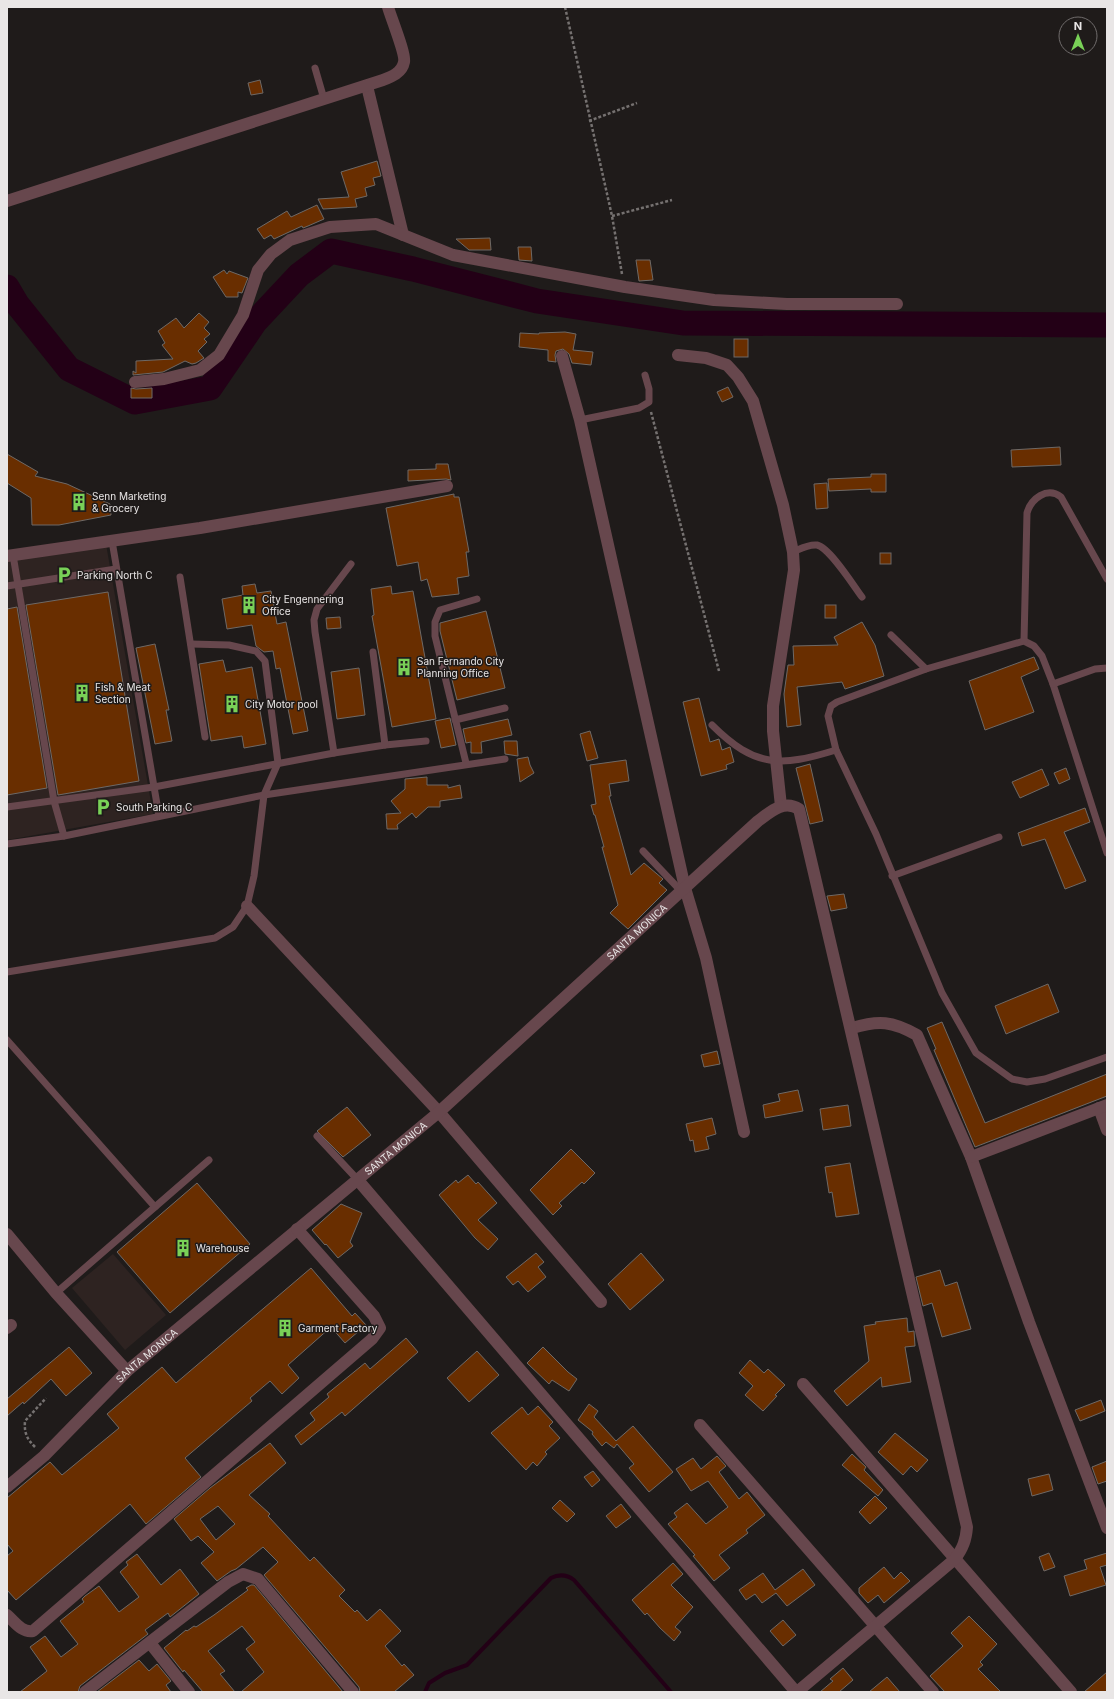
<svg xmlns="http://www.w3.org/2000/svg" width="1114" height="1699" font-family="Inter,sans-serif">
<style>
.built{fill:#2e2321}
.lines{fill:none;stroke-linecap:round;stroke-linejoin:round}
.stream{stroke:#230016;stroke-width:4}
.river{stroke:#230016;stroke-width:25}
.building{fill:#692e00;stroke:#6e6966;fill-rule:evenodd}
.path{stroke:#757170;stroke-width:2.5;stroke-dasharray:3 2;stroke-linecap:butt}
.service{stroke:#67474d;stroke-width:7}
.minor{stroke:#67474d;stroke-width:12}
.labels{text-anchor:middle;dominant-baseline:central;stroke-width:3;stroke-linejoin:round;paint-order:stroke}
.poi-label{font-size:10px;fill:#e9e6e6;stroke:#1f1b1a;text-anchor:start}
.street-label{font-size:10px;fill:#e9e6e6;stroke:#1f1b1a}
</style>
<rect width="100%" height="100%" fill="#1f1b1a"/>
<g class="built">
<path d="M106 544 153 814 7 840V560Z"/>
<path d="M113 1254 166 1315 125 1350 72 1288Z"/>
</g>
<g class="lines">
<path class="stream" d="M425 1692 429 1683 445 1673 467 1665 551 1578C559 1574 566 1574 574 1580L671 1692"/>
<path class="river" d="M7 287 17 304 69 369 135 402 210 388 255 322 299 275 331 251 413 269 537 301 683 323 1107 325"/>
</g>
<g class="building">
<path d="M260 80 263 93 251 95 248 83Z"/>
<path d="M377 161 381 176 373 178 375 185 365 188 367 196 355 199 357 207 323 209 318 199 349 197 341 172Z"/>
<path d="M317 205 324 219 308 226 303 228 302 226 274 239 271 235 264 239 257 229 287 211 291 217Z"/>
<path d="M490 238 491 250H469L456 239Z"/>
<path d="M518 247H531L532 261 519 260Z"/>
<path d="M636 260H650L653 280 639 281Z"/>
<path d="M224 270 227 274 229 271 248 278 242 293 238 292V297H226L213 277Z"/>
<path d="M199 313 209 322 204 328 210 334 204 339 207 342 198 351 204 358 196 363 192 364 185 361 163 372 133 375V371L136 373V361L173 359 162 345 165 343 158 331 176 318 184 328Z"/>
<path d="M565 332 576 334 573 350 593 352 591 365 572 363 569 354 563 349 556 351 555 355 556 362 548 361V350L519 347 520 333 539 334V333Z"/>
<rect x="734" y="339" width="14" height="18"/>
<path d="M728 387 733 397 722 402 717 392Z"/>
<path d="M131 388 136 389 152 388V398H131Z"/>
<path d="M1060 447 1061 465 1012 467 1011 450Z"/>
<path d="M7 454 38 472 35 476 67 484 110 504 111 515 59 525H32L31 498 7 483Z"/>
<path d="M436 464H448L451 480 446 479 408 481V470L436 469Z"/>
<path d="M871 474H886V492H871V489L829 491 828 479 871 477Z"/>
<path d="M827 483 828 508 816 509 814 484Z"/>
<path d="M454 494V497H459L469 552H466L469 576 457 578 459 594 432 597 427 579 421 581 418 562 397 566 386 508Z"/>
<rect x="880" y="553" width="11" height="11"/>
<path d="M255 584 257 593 271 591 277 624 286 622 308 731 293 734 280 668 276 669 273 651 264 652 256 646 252 625 227 629 222 599 243 595 242 586Z"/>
<path d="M391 586 392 594 413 591 436 719 392 727 372 616 374 615 371 589Z"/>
<path d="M108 592 139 781 58 795 26 605Z"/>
<rect x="825" y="605" width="11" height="13"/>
<path d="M17 607 47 788 7 795V609Z"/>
<path d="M486 611 505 688 457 700 440 631V623Z"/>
<path d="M340 617 341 628 327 629 326 618Z"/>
<path d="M862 622 875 645 884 676 845 689 842 682 797 687 801 725 787 727 784 694 788 665H794L793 646 838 645 834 637Z"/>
<path d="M155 644 169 710H166L172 741 155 744 136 648Z"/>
<path d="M1034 657 1039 669 1021 677 1034 712 985 730 969 681Z"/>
<path d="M223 660 226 672 252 667 266 744 244 748 242 736 211 741 199 664Z"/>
<path d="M359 668 365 715 337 719 331 672Z"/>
<path d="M699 698 710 742 719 739 722 750 730 747 734 762 726 765 727 769 701 776 683 702Z"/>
<path d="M450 718 456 745 441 748 435 721Z"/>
<path d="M508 719 512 735 481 742 482 753H471V742L466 743 463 729Z"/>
<path d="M590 731 598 758 587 761 580 734Z"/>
<path d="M504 741H517L518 756 505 754Z"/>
<path d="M528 757 530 765 534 773 520 782 517 759Z"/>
<path d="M626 760 629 781 609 784 611 796H609L631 875 644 863 663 879 659 883 667 890 628 929 610 913 618 905 602 847H604L595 815H594L591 805 596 804 590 765Z"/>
<path d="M810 764 823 821 810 824 796 768Z"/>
<path d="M1066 768 1070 779 1059 784 1054 773Z"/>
<path d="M1042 769 1049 785 1020 798 1012 782Z"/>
<path d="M427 777V785H448V788L460 785 462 798 440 801V807H428L416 818 412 813 397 825 398 829H387L386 814 401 813 391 801 405 789V779Z"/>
<path d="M1085 808 1090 822 1064 832 1086 881 1065 889 1045 839 1022 846 1018 833Z"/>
<path d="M844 894 847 908 831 911 827 896Z"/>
<path d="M1048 984 1059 1012 1006 1034 995 1006Z"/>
<path d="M942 1022 985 1123 1107 1074V1096L975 1147 934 1050 936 1049 927 1028Z"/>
<path d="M717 1051 720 1064 704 1067 701 1055Z"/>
<path d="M798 1090 803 1111 765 1118 763 1105 780 1101 778 1094Z"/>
<path d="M848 1105 851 1126 823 1130 820 1109Z"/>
<path d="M347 1107 371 1135 343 1157 317 1131Z"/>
<path d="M712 1118 716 1134 706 1137 709 1149 695 1152 693 1140 690 1141 686 1124Z"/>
<path d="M571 1149 595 1173 584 1184 582 1182 559 1203 562 1206 553 1215 530 1190Z"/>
<path d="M850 1163 859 1214 836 1217 832 1192 829 1193 825 1167Z"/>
<path d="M468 1175 476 1184 478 1182 497 1203 478 1220 498 1239 488 1250 475 1238 439 1195 456 1180 458 1183Z"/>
<path d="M197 1183 250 1244 170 1313 117 1252Z"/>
<path d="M341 1204 362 1213 350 1242 353 1246 338 1258 326 1244 325 1245 312 1230Z"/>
<path d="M536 1253 544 1262 538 1267 546 1277 528 1292 518 1281 513 1285 506 1277Z"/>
<path d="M641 1253 664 1280 630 1310 608 1284Z"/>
<path d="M311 1268 352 1316 355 1313 366 1325 345 1343 331 1327 288 1365 299 1378 282 1394 270 1381 250 1398 252 1401 185 1458 201 1477 146 1524 130 1504 16 1600 7 1590V1556L13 1551 7 1544V1498L50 1462 62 1475 119 1428 107 1414 162 1367 176 1383Z"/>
<path d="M940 1270 945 1286 957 1282 971 1329 942 1337 932 1303 923 1306 916 1277Z"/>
<path d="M907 1318 908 1332 914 1331 915 1346 905 1347 911 1382 882 1387 881 1377 847 1406 834 1391 869 1361 864 1326 876 1324 875 1322Z"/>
<path d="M406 1338 418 1352 345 1416 342 1412 301 1445 295 1436 315 1420 310 1413 329 1397 327 1394 365 1363 370 1369Z"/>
<path d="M69 1347 92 1373 66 1396 51 1379 24 1404 23 1402 7 1416V1399Z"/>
<path d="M543 1347 568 1372 577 1379 569 1391 552 1380 549 1384 527 1363Z"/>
<path d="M477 1351 499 1375 469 1402 447 1378Z"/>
<path d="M750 1360 764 1373 768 1369 785 1385 775 1395 777 1396 763 1411 745 1395 753 1386 739 1373Z"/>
<path d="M1101 1400 1105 1411 1080 1421 1075 1410Z"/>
<path d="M589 1404 598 1411 594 1417 616 1441 633 1426 673 1472 649 1492 629 1468 634 1464 617 1444 614 1448 606 1442 602 1446 592 1434 593 1432 578 1420Z"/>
<path d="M538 1406 553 1422 549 1426 560 1438 545 1452 547 1454 537 1466 533 1462 526 1470 491 1433 522 1407 528 1415Z"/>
<path d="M895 1433 928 1460 917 1472 911 1466 903 1475 878 1452Z"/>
<path d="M270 1443 286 1463 249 1495 270 1514 268 1516 310 1561 314 1557 345 1590 339 1596 355 1612 357 1610 367 1621 380 1609 401 1631 385 1646 402 1666 404 1664 414 1675 394 1692H360L359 1687 264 1575 278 1562 263 1547 236 1569 231 1571 217 1581 201 1563 214 1552 198 1536 191 1541 174 1519 210 1488ZM218 1506 235 1524 216 1540 200 1519Z"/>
<path d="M852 1454 866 1467 864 1470 883 1490 878 1496 842 1465Z"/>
<path d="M717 1456 726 1466 719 1472 739 1499 747 1492 765 1515 746 1530 748 1533 719 1555 730 1568 714 1581 693 1556 695 1555 668 1524 677 1517 674 1513 687 1503 706 1524 728 1507 708 1481 691 1491 676 1469 693 1458 701 1469Z"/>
<path d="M1107 1461V1481L1098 1484 1092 1467Z"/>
<path d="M593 1471 600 1480 592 1487 584 1477Z"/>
<path d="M1049 1474 1053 1490 1032 1496 1028 1479Z"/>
<path d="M875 1496 887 1508 870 1524 859 1512Z"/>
<path d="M560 1500 575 1514 567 1522 552 1508Z"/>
<path d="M621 1504 631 1517 616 1528 606 1516Z"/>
<path d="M1049 1553 1055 1567 1044 1571 1039 1557Z"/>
<path d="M1107 1553V1565L1100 1567 1106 1585 1070 1596 1064 1576 1087 1569 1084 1560Z"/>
<path d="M137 1554 161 1585 180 1569 199 1594 170 1617 168 1613 145 1630 148 1634 80 1686 78 1692H20L47 1671 30 1647 45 1636 61 1657 78 1644 60 1621 84 1602 82 1599 85 1596 99 1586 119 1612 139 1597 120 1572 128 1565 126 1562Z"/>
<path d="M673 1563 683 1574 671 1585 693 1607 675 1627 681 1632 674 1641 660 1628 647 1613 645 1615 632 1600Z"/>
<path d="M884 1567 894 1579 901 1572 910 1581 884 1603 878 1595 868 1603 859 1593V1588Z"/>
<path d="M803 1569 815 1585 787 1606 776 1593 762 1603 755 1594 746 1600 739 1590 763 1573 775 1590Z"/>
<path d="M251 1585H254L343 1692H241L264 1672 246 1649 255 1642 242 1626 208 1651 225 1671 220 1674 235 1692H203L184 1670 183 1672 164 1648 186 1630 187 1631 194 1626 196 1627 214 1615 248 1590 246 1588Z"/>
<path d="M969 1616 997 1644 980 1662 983 1665 978 1669 1001 1692H945L930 1676 963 1646 951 1633Z"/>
<path d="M783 1620 796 1635 783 1646 770 1631Z"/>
<path d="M139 1660 149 1671 157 1664 171 1681 166 1685 171 1692H97Z"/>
<path d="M843 1668 853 1680 839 1692H820L833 1681 830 1679Z"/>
<path d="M1107 1672V1692H1084Z"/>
<path d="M887 1677 900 1692H869Z"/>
</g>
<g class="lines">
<g class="path">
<path d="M565 7 612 216 622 274"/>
<path d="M589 121 637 103"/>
<path d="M612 216 672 200"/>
<path d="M651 412 719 671"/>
<path d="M35 1447C27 1439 24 1433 25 1421L46 1398"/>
</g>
<g class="service">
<path d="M315 68 324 99"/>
<path d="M580 420 639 408 649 402V389L645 375"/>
<path d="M112 541 159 816"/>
<path d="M793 552C800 549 808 544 817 545 830 548 853 585 862 597"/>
<path d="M13 555 54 801 64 836"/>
<path d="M180 577 205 737"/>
<path d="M7 586 116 569"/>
<path d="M891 635 926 669 1024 641 1034 646 1042 656 1053 684 1107 853"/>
<path d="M1024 641 1027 513C1031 499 1047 486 1061 497L1107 579"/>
<path d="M926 669 837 702 831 706 828 716 836 750 876 834 942 993 976 1053 1012 1079 1027 1082 1045 1079 1107 1057"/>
<path d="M1053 684 1095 669 1107 668"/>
<path d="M455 720 505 708"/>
<path d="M712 725C755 768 781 767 836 750"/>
<path d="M385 745 426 741"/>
<path d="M334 753 315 632 314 620 317 609 351 564"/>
<path d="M466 763 435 636V622L440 610 477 599"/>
<path d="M7 807 154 787 334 753 385 745 373 652"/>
<path d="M7 844 64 836 264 795 505 759"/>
<path d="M643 851 681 891"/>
<path d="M892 876 999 837"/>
<path d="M7 972 215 938 233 927 247 906 254 876 264 795 278 763 265 661 256 651 229 645 191 644"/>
<path d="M7 1040 155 1207"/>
<path d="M317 1136 357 1179"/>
<path d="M56 1293 209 1160"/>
</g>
<g class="minor">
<path d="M367 86 403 235"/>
<path d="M7 201 383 80C391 77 402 73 404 62 406 54 391 18 388 7"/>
<path d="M678 355 706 358 727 365 738 377 753 401 783 505 793 552 794 570 773 706V731L781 806"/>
<path d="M562 356 580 420 685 888 706 958 744 1132"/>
<path d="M135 382 164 379 200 370 219 355 243 315 258 270 271 254 290 240 330 227 376 224 453 255 625 287 714 300 787 304H897"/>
<path d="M7 556 200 528 447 486"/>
<path d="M247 906 439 1112 601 1302"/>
<path d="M852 1028C879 1020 892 1021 917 1035L971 1157 1029 1322 1107 1528"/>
<path d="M1099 1108 1107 1130"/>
<path d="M971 1157 1107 1105"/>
<path d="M357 1179 796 1692"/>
<path d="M7 1234 56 1293 127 1371"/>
<path d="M7 1328 11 1325"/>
<path d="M803 1384 1071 1692"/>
<path d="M700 1425 933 1692"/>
<path id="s1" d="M7 1487 44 1456 127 1371 439 1112 758 821C770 812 784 799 799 809L967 1527C966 1540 963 1548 955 1559L797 1692"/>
<path d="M7 1615C15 1622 22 1633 33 1631L372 1339 380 1328 374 1316 297 1229"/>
<path d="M150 1643 189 1692"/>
<path d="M85 1692 228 1582 243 1574 258 1579 353 1692"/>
</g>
</g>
<defs>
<g id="building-bare" transform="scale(1.38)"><path d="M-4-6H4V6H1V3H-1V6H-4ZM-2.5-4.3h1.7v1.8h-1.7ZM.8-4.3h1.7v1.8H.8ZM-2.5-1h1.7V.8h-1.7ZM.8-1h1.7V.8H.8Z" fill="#79d157" stroke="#1f1b1a" stroke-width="2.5" paint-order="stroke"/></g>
<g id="parking-bare" transform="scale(1.38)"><path d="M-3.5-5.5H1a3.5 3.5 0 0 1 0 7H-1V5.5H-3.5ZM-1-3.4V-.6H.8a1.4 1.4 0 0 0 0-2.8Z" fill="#79d157" stroke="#1f1b1a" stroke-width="2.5" paint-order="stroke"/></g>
</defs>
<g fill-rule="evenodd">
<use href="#building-bare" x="79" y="502"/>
<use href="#parking-bare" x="64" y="575"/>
<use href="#building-bare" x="249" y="605"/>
<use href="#building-bare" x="404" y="667"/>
<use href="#building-bare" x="82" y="693"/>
<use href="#building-bare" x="232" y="704"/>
<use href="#parking-bare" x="103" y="807"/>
<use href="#building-bare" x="183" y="1248"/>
<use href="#building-bare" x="285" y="1328"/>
</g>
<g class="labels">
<g class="poi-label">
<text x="92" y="496">Senn Marketing<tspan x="92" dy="12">&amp; Grocery</tspan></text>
<text x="77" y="575">Parking North C</text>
<text x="262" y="599">City Engennering<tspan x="262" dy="12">Office</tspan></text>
<text x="417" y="661">San Fernando City<tspan x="417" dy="12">Planning Office</tspan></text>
<text x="95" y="687">Fish &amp; Meat<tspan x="95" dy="12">Section</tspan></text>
<text x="245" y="704">City Motor pool</text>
<text x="116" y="807">South Parking C</text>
<text x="196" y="1248">Warehouse</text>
<text x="298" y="1328">Garment Factory</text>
</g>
<g class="street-label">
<text stroke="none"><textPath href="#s1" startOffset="840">SANTA MONICA</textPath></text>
<text stroke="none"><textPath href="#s1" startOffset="516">SANTA MONICA</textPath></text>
<text stroke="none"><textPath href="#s1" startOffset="192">SANTA MONICA</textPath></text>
</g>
</g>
<rect width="1114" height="1699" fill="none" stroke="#e9e6e6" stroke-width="16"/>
<g transform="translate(1078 36)"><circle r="19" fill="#1f1b1a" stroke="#706c6c"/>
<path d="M0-3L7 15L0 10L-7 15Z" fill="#79d157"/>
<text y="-6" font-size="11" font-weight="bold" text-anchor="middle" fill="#e9e6e6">N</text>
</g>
</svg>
